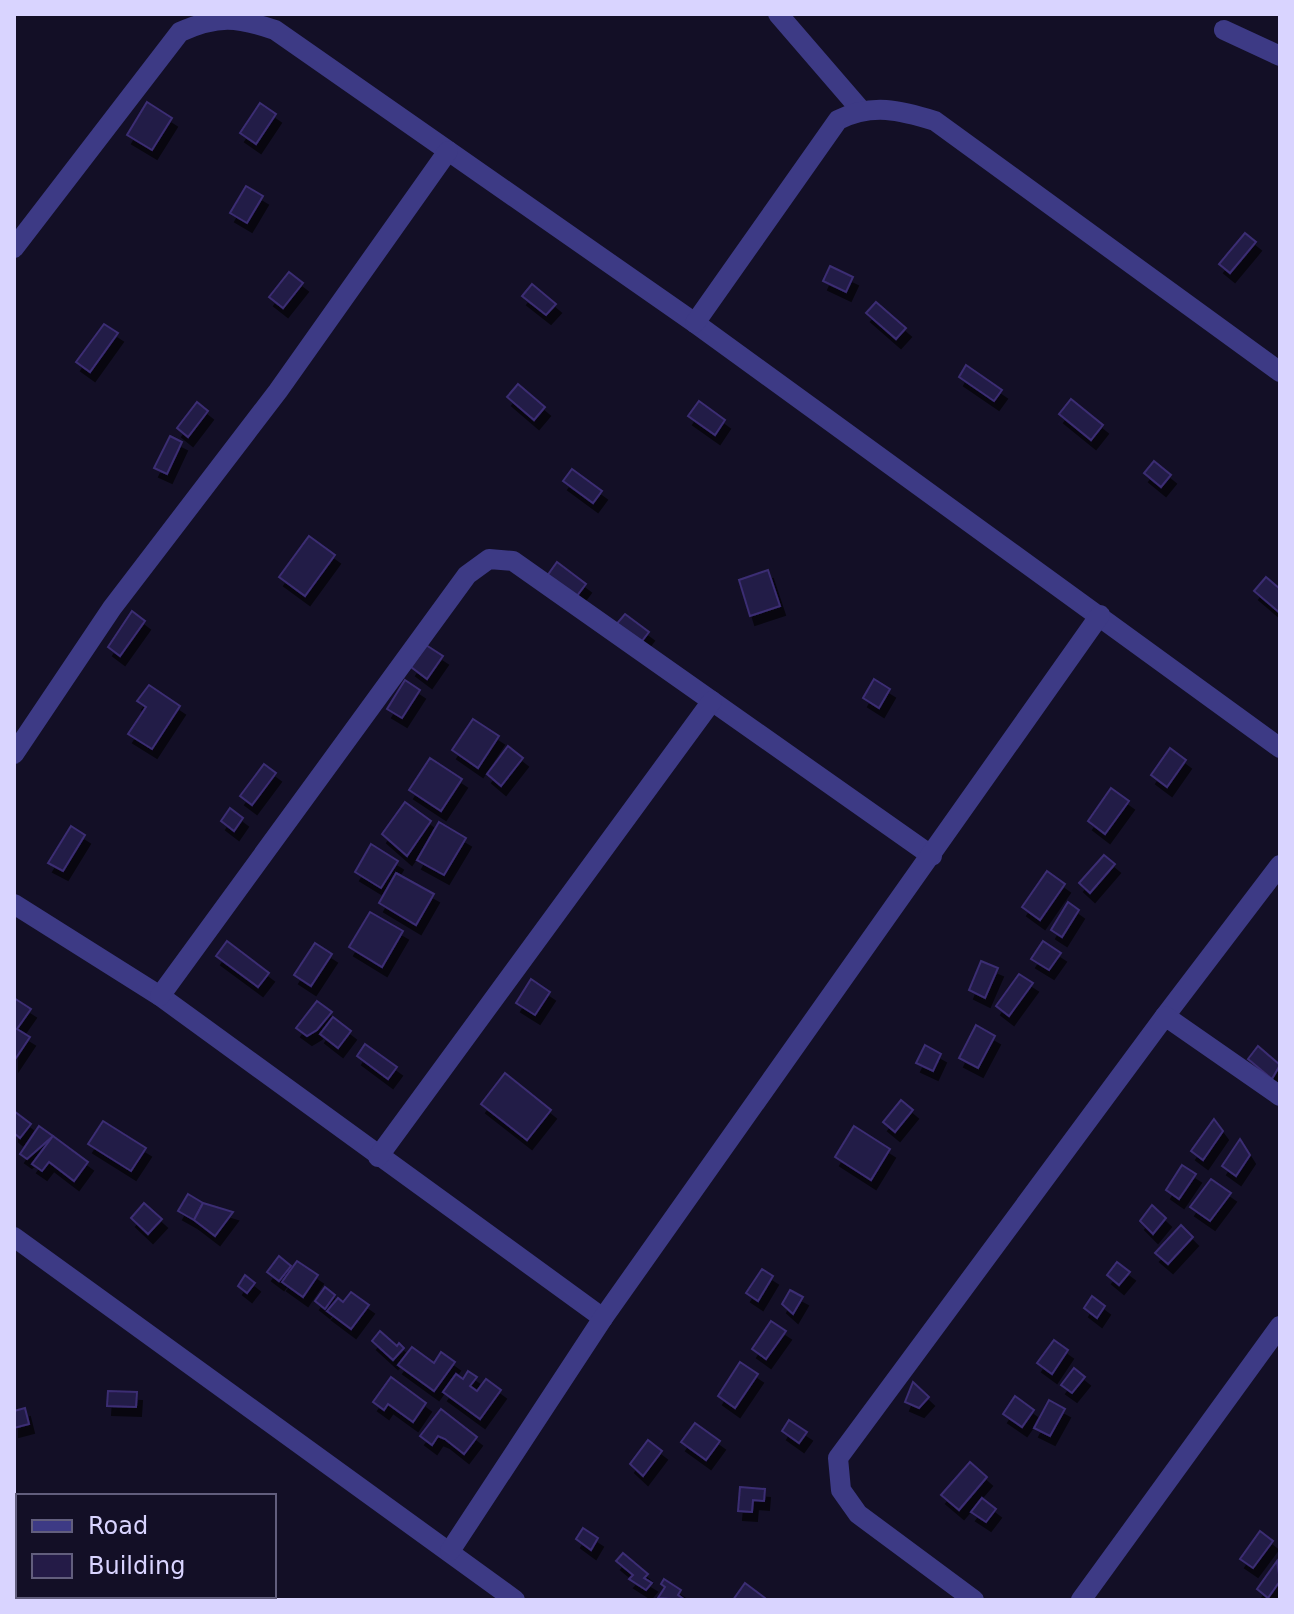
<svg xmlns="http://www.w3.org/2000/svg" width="1294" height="1614" font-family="'DejaVu Sans',sans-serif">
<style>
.building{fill:#241b47;stroke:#3b2d73;stroke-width:2;filter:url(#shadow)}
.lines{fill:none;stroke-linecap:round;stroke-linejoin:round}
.street{stroke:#3d3a85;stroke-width:20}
</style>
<defs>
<filter id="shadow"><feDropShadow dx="5" dy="9" stdDeviation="0" flood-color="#0009"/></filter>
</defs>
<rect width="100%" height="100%" fill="#130f26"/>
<g class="building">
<path d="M147 102 172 118 152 150 127 135Z"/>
<path d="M260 103 276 114 256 144 240 133Z"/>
<path d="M246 186 263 196 247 223 230 213Z"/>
<path d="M1245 233 1256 242 1230 273 1219 264Z"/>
<path d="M830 266 853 277 846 292 823 281Z"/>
<path d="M289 272 303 283 283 308 269 297Z"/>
<path d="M532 284 556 304 546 315 522 296Z"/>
<path d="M876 302 906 328 896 339 866 313Z"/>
<path d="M104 324 118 333 90 372 76 362Z"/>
<path d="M966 365 1002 390 994 401 959 377Z"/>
<path d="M518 384 545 407 534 420 507 397Z"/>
<path d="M1071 399 1103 425 1091 440 1059 414Z"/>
<path d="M699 401 725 420 715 435 688 416Z"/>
<path d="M197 402 208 411 188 437 177 428Z"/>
<path d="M170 436 182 442 167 474 154 468Z"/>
<path d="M1154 461 1171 475 1161 487 1144 473Z"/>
<path d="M572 469 602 491 593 503 563 481Z"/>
<path d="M309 536 335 555 305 596 279 577Z"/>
<path d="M557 562 586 584 576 597 547 576Z"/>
<path d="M768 570 780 606 750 616 739 580Z"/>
<path d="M1266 577 1280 589V613L1254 591Z"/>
<path d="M132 611 145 621 120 656 108 647Z"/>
<path d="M625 614 649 632 638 646 614 627Z"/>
<path d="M426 645 443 656 427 679 411 667Z"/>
<path d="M874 679 890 689 879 708 863 698Z"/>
<path d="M405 680 420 690 402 718 387 709Z"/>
<path d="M149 685 180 706 152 749 128 734 146 707 137 701Z"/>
<path d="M473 719 499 736 478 768 452 750Z"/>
<path d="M508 746 523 758 501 786 487 774Z"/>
<path d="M1170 748 1186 760 1167 787 1151 775Z"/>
<path d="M430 758 462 779 441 811 409 790Z"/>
<path d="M264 764 276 773 252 805 240 796Z"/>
<path d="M1111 788 1129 801 1105 834 1088 821Z"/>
<path d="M405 802 431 821 407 856 382 834Z"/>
<path d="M230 808 243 818 234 831 221 821Z"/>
<path d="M439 822 466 838 444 875 417 860Z"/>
<path d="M71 826 85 835 63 871 48 863Z"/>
<path d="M371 844 398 861 381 888 355 872Z"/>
<path d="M1104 855 1115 864 1090 893 1079 883Z"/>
<path d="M1047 871 1065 884 1040 920 1022 907Z"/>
<path d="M396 873 434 894 416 925 379 903Z"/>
<path d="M1068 902 1079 910 1062 937 1051 930Z"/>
<path d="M370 912 403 931 382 967 349 947Z"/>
<path d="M227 941 269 973 258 987 216 956Z"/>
<path d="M1043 941 1061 953 1049 970 1031 959Z"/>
<path d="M315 943 332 954 311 986 294 975Z"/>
<path d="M981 961 998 968 985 998 969 990Z"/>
<path d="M1019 974 1033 983 1009 1016 996 1006Z"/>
<path d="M531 979 550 992 535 1015 516 1003Z"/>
<path d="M14 998 31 1009 17 1029 30 1037 14 1061Z"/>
<path d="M317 1001 332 1012 317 1030 307 1036 296 1028Z"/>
<path d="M333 1017 351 1031 338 1048 320 1034Z"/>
<path d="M976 1025 995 1036 978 1068 959 1058Z"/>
<path d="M365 1044 397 1067 388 1079 357 1056Z"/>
<path d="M925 1045 941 1054 933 1071 916 1063Z"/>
<path d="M1258 1046 1280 1065 1272 1079 1248 1059Z"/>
<path d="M505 1073 551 1110 527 1140 481 1104Z"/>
<path d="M901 1100 913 1110 895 1132 883 1122Z"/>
<path d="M14 1111 31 1124 20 1138 14 1133Z"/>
<path d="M1214 1119 1223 1131 1203 1160 1191 1151Z"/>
<path d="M103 1121 146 1148 131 1171 88 1144Z"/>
<path d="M39 1126 53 1136 27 1159 20 1154Z"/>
<path d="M854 1126 890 1149 871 1180 835 1157Z"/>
<path d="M53 1136 88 1162 74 1181 49 1162 42 1171 32 1164Z"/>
<path d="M1240 1139 1250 1155 1236 1176 1222 1166Z"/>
<path d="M1182 1165 1196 1174 1179 1199 1166 1190Z"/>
<path d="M1211 1179 1231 1193 1210 1221 1190 1207Z"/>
<path d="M188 1194 203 1203 194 1220 178 1211Z"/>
<path d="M144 1203 162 1219 148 1234 131 1218Z"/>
<path d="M203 1203 233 1212 215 1236 194 1220Z"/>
<path d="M1152 1205 1166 1218 1153 1234 1140 1221Z"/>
<path d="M1181 1225 1193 1237 1168 1264 1155 1253Z"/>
<path d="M279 1256 291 1266 279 1281 267 1272Z"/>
<path d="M297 1261 318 1275 303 1297 282 1282Z"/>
<path d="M1117 1262 1130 1272 1119 1285 1107 1275Z"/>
<path d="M762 1269 773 1276 758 1301 746 1293Z"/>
<path d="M245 1275 255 1283 247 1293 238 1286Z"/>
<path d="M325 1287 335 1295 325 1309 315 1301Z"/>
<path d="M790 1290 803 1297 793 1314 782 1304Z"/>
<path d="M351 1292 369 1305 351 1329 327 1311 338 1298 343 1302Z"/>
<path d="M1092 1296 1105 1306 1097 1318 1084 1308Z"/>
<path d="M771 1321 786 1331 766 1359 752 1349Z"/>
<path d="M380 1331 397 1346 399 1343 404 1348 393 1360 372 1341Z"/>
<path d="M1054 1340 1068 1350 1052 1374 1037 1363Z"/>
<path d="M412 1347 434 1363 441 1352 455 1362 434 1391 398 1365Z"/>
<path d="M740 1362 758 1374 735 1408 718 1396Z"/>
<path d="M1074 1368 1085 1377 1072 1393 1061 1385Z"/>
<path d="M468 1371 477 1377 470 1386 477 1391 486 1379 501 1390 480 1419 443 1392 456 1374 463 1379Z"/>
<path d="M391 1377 426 1403 413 1422 388 1404 384 1410 373 1402Z"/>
<path d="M913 1382 929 1397 919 1408 905 1402Z"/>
<path d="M108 1391 137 1392 136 1407 107 1406Z"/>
<path d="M1015 1396 1034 1410 1022 1427 1003 1414Z"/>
<path d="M1049 1400 1065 1409 1050 1436 1034 1428Z"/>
<path d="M25 1408 29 1424 14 1428V1411Z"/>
<path d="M441 1409 477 1437 464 1454 445 1439 438 1436 432 1445 420 1436Z"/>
<path d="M789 1420 807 1432 799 1443 782 1431Z"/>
<path d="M695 1423 720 1441 706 1460 681 1442Z"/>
<path d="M648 1440 662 1451 643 1476 630 1464Z"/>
<path d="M970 1462 987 1477 959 1510 941 1495Z"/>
<path d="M740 1487 765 1489 764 1501 753 1500 752 1512 738 1511Z"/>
<path d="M982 1498 996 1509 986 1522 971 1512Z"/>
<path d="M583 1528 598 1538 591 1550 576 1539Z"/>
<path d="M1260 1531 1273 1541 1253 1568 1240 1559Z"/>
<path d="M623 1553 648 1574 644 1578 652 1583 646 1590 629 1579 633 1575 616 1561Z"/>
<path d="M1277 1561 1280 1581 1268 1598 1257 1589Z"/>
<path d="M664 1579 681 1590 678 1595 685 1600 658 1598 665 1587 661 1584Z"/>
<path d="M745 1583 765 1598 764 1600H733Z"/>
</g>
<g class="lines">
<g class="street">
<path d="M778 14 860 109"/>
<path d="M1224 30 1280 56"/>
<path d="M14 248 180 32C218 15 237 17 275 30L695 323 1280 748"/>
<path d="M695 323 838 120C872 103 900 110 935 121L1280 372"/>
<path d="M14 754 112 608 278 391 448 151"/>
<path d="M14 904 160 996 603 1318"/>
<path d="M160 996 467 575 489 559 513 561 932 856"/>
<path d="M1165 1016 1280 865"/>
<path d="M378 1157 712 701"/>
<path d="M14 1237 515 1600"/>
<path d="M450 1551 603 1318 1100 615"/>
<path d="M14 1597 18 1600"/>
<path d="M974 1600 858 1514 841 1490 838 1458 1165 1016 1280 1096"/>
<path d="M1081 1600 1280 1326"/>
</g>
</g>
<rect width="1294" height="1614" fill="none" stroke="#d9d4ff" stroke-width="32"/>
<rect x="16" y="1494" width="260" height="104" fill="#130f26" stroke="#625e7d" stroke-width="2"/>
<rect x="32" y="1520" width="40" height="12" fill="#3d3a85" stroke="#625e7d" stroke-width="2"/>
<text x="88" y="1534" font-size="24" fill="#d9d4ff">Road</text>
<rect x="32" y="1554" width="40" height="24" fill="#241b47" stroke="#625e7d" stroke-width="2"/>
<text x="88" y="1574" font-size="24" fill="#d9d4ff">Building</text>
</svg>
